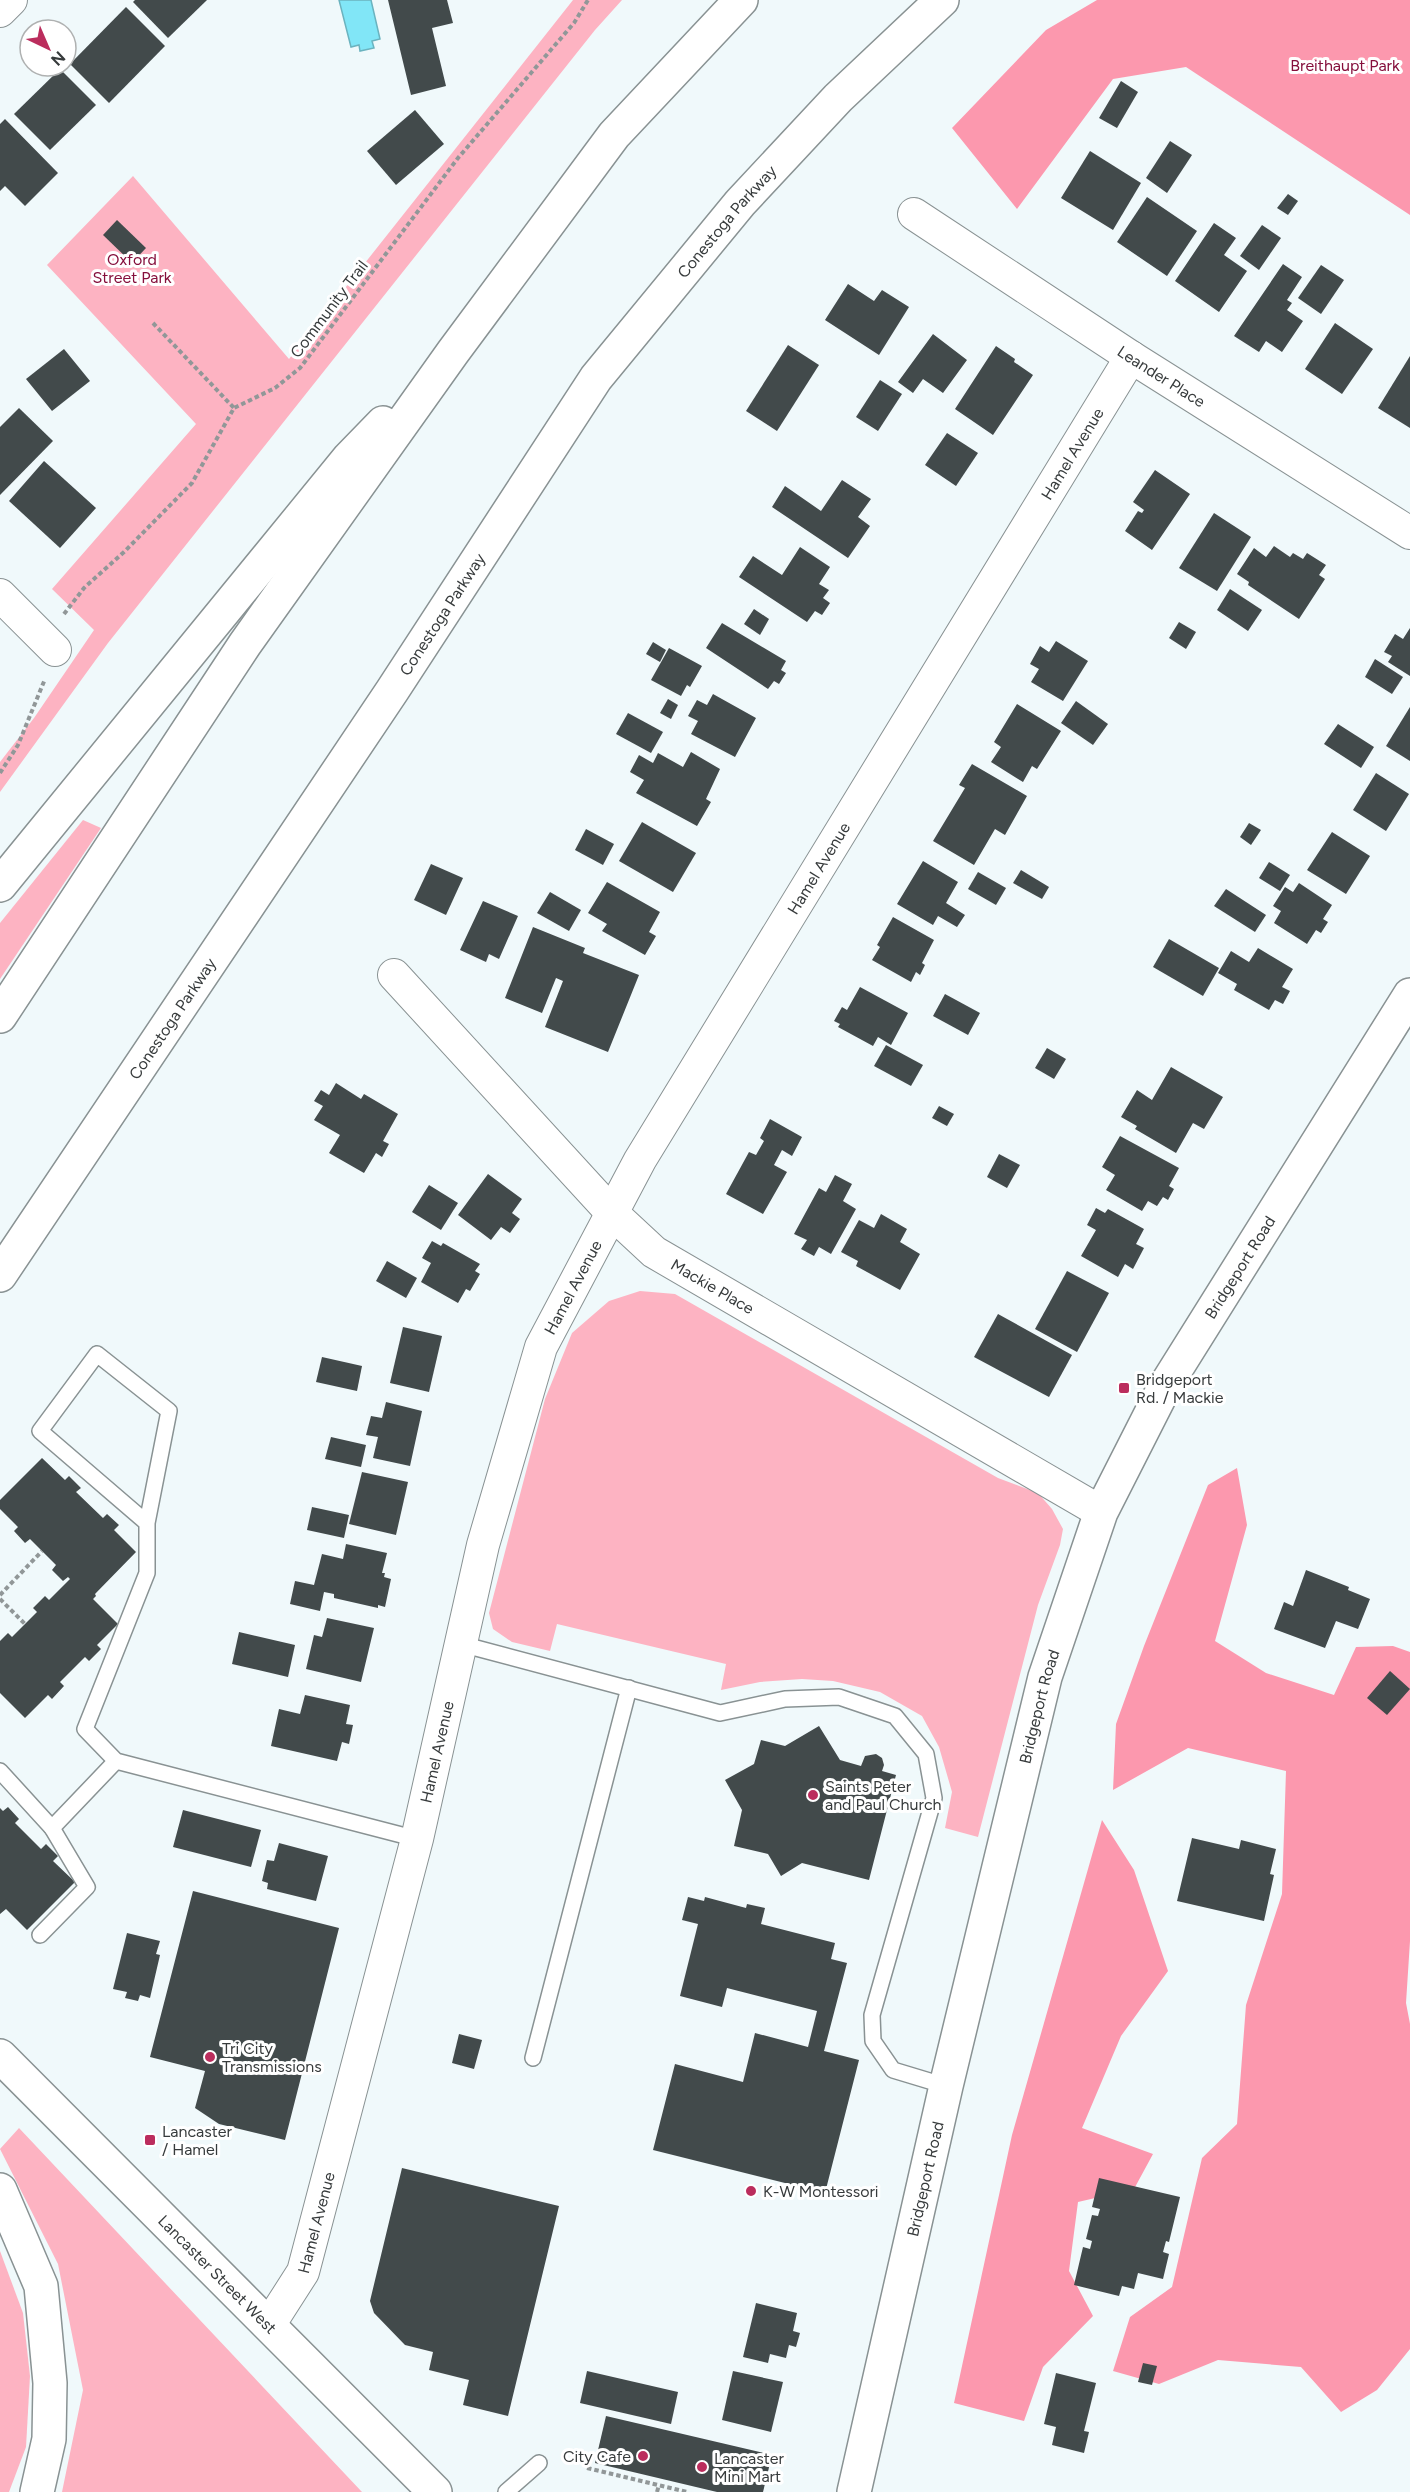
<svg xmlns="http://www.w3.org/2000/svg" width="1410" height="2492" font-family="Figtree,sans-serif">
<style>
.green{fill:#fdb3c2}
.forest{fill:#fc98ae}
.water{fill:#81e6f7;stroke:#6bb3bf;stroke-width:1.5}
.building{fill:#424a4b}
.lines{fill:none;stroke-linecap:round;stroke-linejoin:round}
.service-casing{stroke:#899293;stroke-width:18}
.minor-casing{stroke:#899293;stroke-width:34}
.secondary-casing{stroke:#899293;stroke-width:36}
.motorway-casing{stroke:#899293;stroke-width:36}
.path{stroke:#919798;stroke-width:4;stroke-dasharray:4.5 3;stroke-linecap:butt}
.service{stroke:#fff;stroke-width:15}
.minor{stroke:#fff;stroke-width:32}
.secondary{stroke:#fff;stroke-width:33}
.motorway{stroke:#fff;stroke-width:33}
.poi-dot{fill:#bb2d5d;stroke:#fff;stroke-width:2}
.labels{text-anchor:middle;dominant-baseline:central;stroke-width:6;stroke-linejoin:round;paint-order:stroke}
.park-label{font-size:16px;fill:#850f3c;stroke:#fff}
.street-label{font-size:16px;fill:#373b3c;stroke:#fff}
.poi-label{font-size:16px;fill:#373b3c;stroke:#fff;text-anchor:start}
</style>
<rect width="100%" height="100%" fill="#f0f9fb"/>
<g class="green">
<path d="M573 0H622L595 30 108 643 0 792V762L34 718 94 630 52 589 196 424 47 265 133 176 289 359Z"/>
<path d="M83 820 101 828 0 979V923Z"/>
<path d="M640 1291 675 1294 998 1478 1038 1493 1052 1509 1063 1529 1060 1545 1038 1605 978 1837 945 1828 952 1792 939 1747 922 1716 880 1692 833 1681 802 1679 760 1682 721 1690 726 1664 557 1624 550 1651 512 1642 493 1629 489 1613 545 1399 572 1333 609 1301Z"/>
<path d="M19 2128 362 2492H62L83 2390 58 2264 0 2149Z"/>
<path d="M0 2251 23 2313 30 2376 26 2447 9 2492H0Z"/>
</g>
<g class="forest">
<path d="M1097 0H1410V215L1186 67 1113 79 1017 209 952 128 1046 30Z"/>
<path d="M1237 1468 1247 1525 1215 1641 1266 1673 1334 1695 1356 1647 1393 1646 1410 1652V1941L1406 2003 1410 2024V2349L1377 2390 1341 2412 1301 2367 1218 2360 1159 2384 1113 2371 1130 2317 1172 2287 1202 2158 1237 2124 1246 2005 1282 1894 1286 1771 1188 1748 1113 1790 1116 1724 1144 1646 1208 1485Z"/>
<path d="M1102 1820 1134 1870 1168 1971 1121 2036 1082 2128 1153 2154 1134 2189 1078 2202 1069 2271 1093 2316 1043 2367 1024 2421 954 2403 1012 2135Z"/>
</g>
<path class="water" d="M339 0H371L380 39 372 41 374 48 360 51 359 45 351 47Z"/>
<g class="building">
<path d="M135 0H207L168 38 133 2Z"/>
<path d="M388 0H447L453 23 432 28 446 86 411 95Z"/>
<path d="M126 7 165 46 109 103 70 64Z"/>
<path d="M60 69 96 105 50 150 14 114Z"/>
<path d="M1121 81 1138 92 1117 128 1099 118Z"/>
<path d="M415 110 444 144 396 185 367 151Z"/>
<path d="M5 119 58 173 25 206 5 186 0 191V124Z"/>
<path d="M1170 141 1192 155 1167 193 1146 178Z"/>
<path d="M1090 151 1141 183 1113 230 1061 198Z"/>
<path d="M1288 194 1298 201 1288 215 1277 208Z"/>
<path d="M1147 197 1197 231 1167 276 1117 242Z"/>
<path d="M117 220 146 248 132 263 103 235Z"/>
<path d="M1214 223 1236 238 1224 255 1247 271 1219 312 1175 281Z"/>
<path d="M1262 225 1281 238 1259 270 1240 256Z"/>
<path d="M1283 264 1302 277 1287 300 1292 303 1287 310 1303 321 1282 352 1266 341 1259 352 1234 336Z"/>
<path d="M1321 265 1344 280 1321 314 1298 298Z"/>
<path d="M848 284 874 301 882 290 909 307 879 355 825 320Z"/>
<path d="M1335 323 1373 349 1342 394 1305 369Z"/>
<path d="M933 334 967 360 943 393 923 379 913 393 898 382Z"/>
<path d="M788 345 819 365 777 431 746 411Z"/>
<path d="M996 346 1015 359 1014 362 1033 375 993 435 955 409Z"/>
<path d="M64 349 90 381 52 411 26 379Z"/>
<path d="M1410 356V428L1378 408Z"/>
<path d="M880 380 902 394 878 431 856 417Z"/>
<path d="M19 408 53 441 0 495V427Z"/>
<path d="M947 433 978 453 956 486 925 465Z"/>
<path d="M44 461 96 508 60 548 9 501Z"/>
<path d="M1155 470 1190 494 1152 550 1125 531 1138 511 1142 513 1144 510 1133 502Z"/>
<path d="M842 480 871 499 858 517 870 526 848 558 772 507 785 486 821 511Z"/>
<path d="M1214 513 1251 537 1217 591 1179 568Z"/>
<path d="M1274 546 1290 557 1293 553 1303 559 1307 553 1326 565 1319 575 1325 579 1299 619 1248 585 1249 582 1237 574 1254 548 1266 557Z"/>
<path d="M800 547 830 567 819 584 829 590 823 598 830 603 822 615 815 611 807 622 739 577 753 556 782 575Z"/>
<path d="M1230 589 1262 610 1248 631 1217 610Z"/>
<path d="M754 609 769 619 760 635 744 624Z"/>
<path d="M1179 622 1196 632 1186 649 1169 638Z"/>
<path d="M722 623 786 661 781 670 786 673 779 684 774 681 768 689 706 648Z"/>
<path d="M1410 628V676L1388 662 1392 656 1384 652 1395 634 1403 639Z"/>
<path d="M1056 641 1088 661 1063 701 1031 682 1039 669 1030 664 1040 646 1049 652Z"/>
<path d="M653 642 666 650 660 662 646 654Z"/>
<path d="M669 648 702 666 690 687 687 685 681 696 651 680Z"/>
<path d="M1375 659 1403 677 1392 694 1365 677Z"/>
<path d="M713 694 756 718 735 757 691 734 698 721 688 716 697 700 707 705Z"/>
<path d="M668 699 678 705 671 719 660 713Z"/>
<path d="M1076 701 1108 724 1093 745 1061 723Z"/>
<path d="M1017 704 1061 731 1037 769 1032 766 1023 782 991 762 1001 747 994 742Z"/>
<path d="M1410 707V761L1386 746Z"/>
<path d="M628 713 663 732 651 753 616 734Z"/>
<path d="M1338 724 1374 747 1361 768 1324 744Z"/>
<path d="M691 752 720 769 706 799 711 802 697 826 636 793 644 780 630 772 639 755 653 763 658 753 683 767Z"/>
<path d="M972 764 1027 796 1005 835 995 829 974 865 933 841 965 788 959 785Z"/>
<path d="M1376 773 1409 794 1386 831 1353 810Z"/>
<path d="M642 822 696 853 673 892 619 861Z"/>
<path d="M1249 823 1261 830 1251 845 1240 837Z"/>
<path d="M586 829 614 844 603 865 575 850Z"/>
<path d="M1332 832 1370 856 1346 894 1307 870Z"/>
<path d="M923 861 958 882 946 903 965 915 957 927 938 916 933 925 897 904Z"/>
<path d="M1269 862 1290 875 1280 891 1259 878Z"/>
<path d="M431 864 463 878 446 915 414 900Z"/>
<path d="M1021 870 1049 887 1042 899 1013 883Z"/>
<path d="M978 872 1006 888 996 905 968 889Z"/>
<path d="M607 882 660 912 649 932 656 936 645 955 602 931 607 924 588 913Z"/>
<path d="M1299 883 1332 905 1323 919 1328 922 1321 933 1316 930 1307 944 1274 923 1281 911 1273 906 1285 887 1293 892Z"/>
<path d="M1226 889 1266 915 1255 932 1214 906Z"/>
<path d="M550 892 581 910 569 931 537 913Z"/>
<path d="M483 901 518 916 499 959 489 954 486 962 460 950Z"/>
<path d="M893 917 934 940 922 963 925 965 920 975 916 972 911 982 872 960 880 947 877 945Z"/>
<path d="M533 927 585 948 583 953 639 975 608 1052 545 1027 563 981 556 978 542 1013 505 998Z"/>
<path d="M1169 939 1219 968 1203 996 1153 967Z"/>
<path d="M1258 948 1293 969 1282 987 1290 991 1283 1004 1275 1000 1269 1010 1234 990 1237 984 1218 973 1231 951 1249 962Z"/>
<path d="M860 987 908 1013 891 1045 878 1037 873 1046 838 1027 840 1024 834 1021 842 1007 847 1010Z"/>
<path d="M945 994 980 1013 968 1035 933 1016Z"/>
<path d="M886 1045 923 1065 911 1086 874 1066Z"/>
<path d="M1047 1048 1066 1059 1054 1079 1035 1068Z"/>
<path d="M1171 1067 1223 1097 1204 1129 1193 1123 1176 1153 1135 1129 1137 1126 1121 1117 1137 1090 1152 1100Z"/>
<path d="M336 1083 361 1099 364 1094 398 1114 383 1141 389 1144 382 1157 376 1153 364 1173 329 1153 340 1135 314 1120 323 1106 314 1101 321 1090 329 1095Z"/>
<path d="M939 1106 954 1114 947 1126 932 1118Z"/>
<path d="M770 1119 802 1137 792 1156 782 1150 774 1165 787 1172 763 1214 726 1194 749 1152 756 1155 764 1141 760 1138Z"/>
<path d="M1120 1136 1179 1168 1169 1186 1174 1189 1168 1200 1163 1197 1157 1206 1148 1201 1142 1211 1106 1190 1115 1175 1102 1167Z"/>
<path d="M999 1154 1020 1165 1007 1188 987 1177Z"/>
<path d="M488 1174 522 1199 512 1213 520 1219 510 1233 501 1227 491 1240 458 1215Z"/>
<path d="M835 1175 852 1184 843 1201 856 1209 831 1254 819 1247 814 1256 801 1249 807 1240 794 1234 819 1188 826 1192Z"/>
<path d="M429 1185 458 1203 441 1230 412 1212Z"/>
<path d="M1096 1208 1105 1213 1108 1209 1144 1229 1136 1244 1144 1248 1133 1269 1125 1264 1118 1277 1081 1256 1096 1230 1087 1225Z"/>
<path d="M881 1214 907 1229 900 1242 920 1254 900 1290 856 1266 858 1261 841 1252 859 1220 874 1228Z"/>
<path d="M432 1241 441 1246 443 1243 480 1264 475 1271 480 1274 470 1291 466 1289 458 1303 421 1282 431 1263 422 1258Z"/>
<path d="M387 1261 417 1278 406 1298 376 1281Z"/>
<path d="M1067 1271 1109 1293 1077 1352 1035 1329Z"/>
<path d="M998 1314 1072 1355 1049 1397 974 1357Z"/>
<path d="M403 1327 442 1336 429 1392 390 1383Z"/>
<path d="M322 1357 362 1366 357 1391 316 1382Z"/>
<path d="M386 1402 422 1411 410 1466 373 1458 378 1437 366 1435 371 1416 382 1418Z"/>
<path d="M331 1437 366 1445 361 1467 325 1459Z"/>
<path d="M42 1458 65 1480 69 1476 81 1488 76 1492 103 1518 107 1514 119 1525 114 1530 136 1552 95 1594 96 1596 93 1599 118 1624 97 1645 101 1649 89 1661 85 1657 60 1682 64 1686 52 1699 48 1695 25 1718 0 1693V1641L8 1633 12 1637 37 1612 33 1608 45 1596 49 1600 70 1579 68 1577 63 1581 52 1570 56 1565 30 1539 25 1543 14 1531 18 1527 0 1509V1500Z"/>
<path d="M362 1472 408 1482 396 1535 349 1524Z"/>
<path d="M312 1507 349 1515 344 1538 307 1530Z"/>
<path d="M346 1544 387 1553 382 1573H385L384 1577 391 1579 385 1607 378 1605V1608L334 1598V1594L324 1592 320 1611 290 1604 295 1581 314 1585 322 1554 343 1559Z"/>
<path d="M1306 1570 1349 1587 1348 1590 1370 1599 1358 1629 1336 1621 1325 1648 1274 1629 1284 1602 1293 1606Z"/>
<path d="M327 1618 374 1628 361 1682 306 1669 314 1635 322 1637Z"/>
<path d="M239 1632 295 1645 288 1677 232 1664Z"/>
<path d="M1390 1671 1410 1689 1387 1715 1367 1698Z"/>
<path d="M305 1695 350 1705 346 1724 353 1725 349 1744 342 1742 337 1761 271 1746 279 1709 300 1714Z"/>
<path d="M819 1726 840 1760 861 1766 865 1756 876 1754 882 1758 884 1765 882 1771 896 1775 869 1880 802 1863 781 1876 768 1854 734 1846 742 1810 725 1780 754 1764 761 1740 785 1746Z"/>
<path d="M8 1807 19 1819 15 1823 41 1849 46 1844 58 1856 53 1861 75 1882 27 1930 6 1909 0 1914V1808L3 1811Z"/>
<path d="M183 1810 261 1830 251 1867 173 1847Z"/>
<path d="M1192 1838 1239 1849 1241 1840 1276 1849 1270 1874 1274 1875 1264 1921 1177 1901Z"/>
<path d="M279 1843 328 1856 316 1901 267 1889 268 1883 262 1881 267 1860 274 1861Z"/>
<path d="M193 1891 339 1928 285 2140 219 2124 195 2108 205 2071 150 2057Z"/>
<path d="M688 1897 704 1901 705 1897 746 1908 747 1904 765 1908 761 1924 835 1943 831 1959 847 1963 824 2051 859 2060 825 2193 653 2150 675 2064 743 2082 755 2033 808 2047 817 2011 727 1988 722 2007 680 1996 698 1924 682 1920Z"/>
<path d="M127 1933 160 1941 156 1954 160 1955 150 1998 140 1995 138 2001 125 1998 127 1992 113 1989Z"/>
<path d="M459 2034 482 2040 474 2069 452 2063Z"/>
<path d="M402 2168 559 2206 508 2416 463 2405 469 2380 429 2370 433 2352 405 2345 374 2313 370 2301Z"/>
<path d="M1099 2178 1180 2197 1169 2242 1166 2241 1163 2252 1169 2254 1163 2279 1138 2273 1134 2289 1122 2286 1119 2296 1074 2285 1083 2247 1090 2249 1092 2241 1086 2239 1092 2215 1098 2216 1100 2209 1092 2207Z"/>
<path d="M756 2303 797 2313 793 2331 800 2333 796 2347 789 2345 786 2358 770 2354 768 2363 743 2357Z"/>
<path d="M1143 2363 1157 2366 1152 2385 1138 2382Z"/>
<path d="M587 2371 678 2392 671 2424 580 2403Z"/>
<path d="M733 2371 783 2382 771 2432 722 2420Z"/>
<path d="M1056 2373 1096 2383 1084 2431 1089 2432 1084 2453 1052 2445 1056 2427 1044 2424Z"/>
<path d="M606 2416 772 2455 763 2492H717L595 2463Z"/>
</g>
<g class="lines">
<g class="service-casing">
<g id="service">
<path d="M147 1523 40 1431 97 1354 169 1411 147 1523V1573L85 1729 116 1761 417 1839"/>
<path d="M461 1644 720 1713 785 1699 839 1697 895 1716 926 1754 934 1798 872 2015 873 2041 893 2070 946 2086"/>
<path d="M0 1771 52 1828 87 1887 40 1935"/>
<path d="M52 1828 116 1761"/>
<path d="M533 2058 629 1688"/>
<path d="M506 2492 539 2463"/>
</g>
</g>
<g class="minor-casing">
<g id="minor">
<path d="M0 11 11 0"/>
<path id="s1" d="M914 214 1131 357 1410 533"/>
<path d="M0 595 55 650"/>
<path id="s2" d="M394 975 612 1213 654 1252 1101 1512"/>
<path id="s3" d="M269 2325 303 2272 417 1839 483 1545 541 1347 640 1160 1131 357"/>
</g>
</g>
<g class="secondary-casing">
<g id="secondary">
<path id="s4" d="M0 2056 435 2492"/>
<path id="s5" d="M854 2492 946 2086 1045 1677 1101 1512 1164 1388 1410 995"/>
</g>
</g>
<g class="motorway-casing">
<g id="motorway">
<path d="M0 885 349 458 383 423"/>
<path d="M0 1016 245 644 453 352 614 135 741 0"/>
<path id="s6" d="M0 1275 392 691 596 378 740 203 838 98 942 0"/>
<path d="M0 2190 41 2286 50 2383 49 2439 37 2492"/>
</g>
</g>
<g class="path">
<path d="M153 323 234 408"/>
<path d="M64 614 84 588 124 552 192 483 234 408 275 388 300 368 458 158 574 23 588 0"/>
<path d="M0 773 18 745 45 679"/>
<path d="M0 1595 42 1551"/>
<path d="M0 1599 25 1624"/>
<path d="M587 2468 687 2492"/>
<path d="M657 2492 659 2485"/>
</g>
<use href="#service" class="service"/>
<use href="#minor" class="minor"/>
<use href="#secondary" class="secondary"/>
<use href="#motorway" class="motorway"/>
</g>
<g class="poi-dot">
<rect x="1118" y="1382" width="12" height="12" rx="3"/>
<circle cx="813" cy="1795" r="6"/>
<circle cx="210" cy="2057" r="6"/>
<rect x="144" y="2134" width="12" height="12" rx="3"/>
<circle cx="751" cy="2191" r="6"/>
<circle cx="643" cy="2456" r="6"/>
<circle cx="702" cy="2467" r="6"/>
</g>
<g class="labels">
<g class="park-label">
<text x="1345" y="65">Breithaupt Park</text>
<text x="132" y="259">Oxford<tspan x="132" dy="18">Street Park</tspan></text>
</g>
<g class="street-label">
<text stroke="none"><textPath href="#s6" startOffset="1281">Conestoga Parkway</textPath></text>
<text transform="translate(329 309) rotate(-53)">Community Trail</text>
<text stroke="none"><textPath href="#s1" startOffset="296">Leander Place</textPath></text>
<text stroke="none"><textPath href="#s3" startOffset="2058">Hamel Avenue</textPath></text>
<text stroke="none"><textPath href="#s6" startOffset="795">Conestoga Parkway</textPath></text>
<text stroke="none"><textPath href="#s3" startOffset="1572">Hamel Avenue</textPath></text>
<text stroke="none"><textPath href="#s6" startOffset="309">Conestoga Parkway</textPath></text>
<text stroke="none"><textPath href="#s5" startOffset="1293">Bridgeport Road</textPath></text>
<text stroke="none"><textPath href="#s2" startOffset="448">Mackie Place</textPath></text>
<text stroke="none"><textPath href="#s3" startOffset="1086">Hamel Avenue</textPath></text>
<text stroke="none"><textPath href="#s5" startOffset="807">Bridgeport Road</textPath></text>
<text stroke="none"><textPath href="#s3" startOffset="600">Hamel Avenue</textPath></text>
<text stroke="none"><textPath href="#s5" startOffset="321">Bridgeport Road</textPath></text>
<text stroke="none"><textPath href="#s3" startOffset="114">Hamel Avenue</textPath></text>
<text stroke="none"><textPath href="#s4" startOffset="308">Lancaster Street West</textPath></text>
</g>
<g class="poi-label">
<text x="1136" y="1379">Bridgeport<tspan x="1136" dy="18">Rd. / Mackie</tspan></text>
<text x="825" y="1786">Saints Peter<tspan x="825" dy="18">and Paul Church</tspan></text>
<text x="222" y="2048">Tri City<tspan x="222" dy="18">Transmissions</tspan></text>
<text x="162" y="2131">Lancaster<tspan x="162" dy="18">/ Hamel</tspan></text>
<text x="763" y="2191">K-W Montessori</text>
<text x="631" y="2456" text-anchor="end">City Cafe</text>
<text x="714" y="2458">Lancaster<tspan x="714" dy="18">Mini Mart</tspan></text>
</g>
</g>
<g transform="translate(48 48) rotate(136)"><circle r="28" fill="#ffffff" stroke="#afb1b1" stroke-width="1.5"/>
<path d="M0-4.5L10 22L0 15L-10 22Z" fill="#bb2d5d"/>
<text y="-9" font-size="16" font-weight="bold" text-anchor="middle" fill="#373b3c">N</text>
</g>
</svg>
